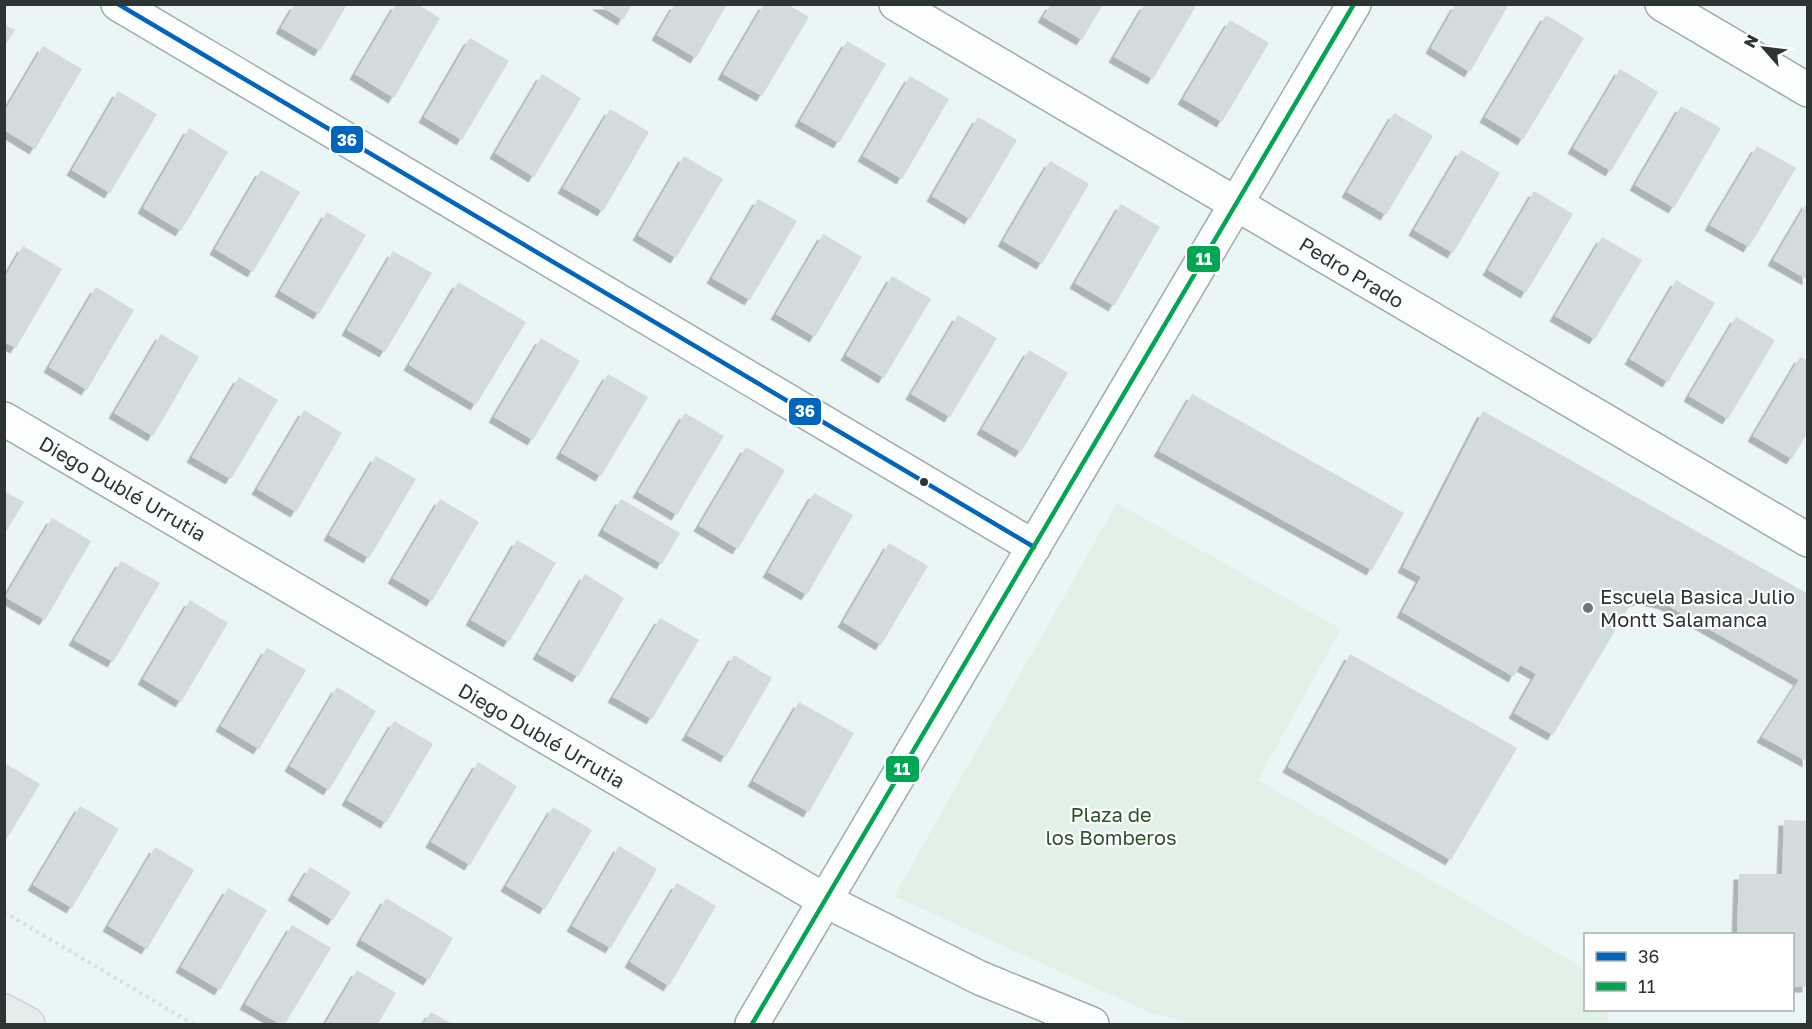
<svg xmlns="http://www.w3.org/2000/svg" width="1812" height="1029" font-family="'Golos Text',sans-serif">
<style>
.green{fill:#e1f1e7}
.building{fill:#d3dbdc;filter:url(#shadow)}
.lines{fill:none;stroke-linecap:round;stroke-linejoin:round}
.street-casing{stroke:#a1aaaa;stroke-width:36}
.primary-casing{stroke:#ced2d2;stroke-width:36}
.path{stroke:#dbdede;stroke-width:4;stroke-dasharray:3 4.5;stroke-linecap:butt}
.street{stroke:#fcfefe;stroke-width:33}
.primary{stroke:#e4edeb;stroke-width:33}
.bus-1-casing{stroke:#fff;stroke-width:9}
.bus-2-casing{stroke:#fff;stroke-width:9}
.bus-1{stroke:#0065bd;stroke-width:4.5}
.bus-2{stroke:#00a651;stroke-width:4.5}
.bus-dot{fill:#2c3434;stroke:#fff;stroke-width:2}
.poi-dot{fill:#6e7878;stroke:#fff;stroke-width:2}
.labels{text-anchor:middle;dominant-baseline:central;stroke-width:4.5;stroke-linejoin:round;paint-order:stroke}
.street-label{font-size:20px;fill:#2c3434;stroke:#fff}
.poi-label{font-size:20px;fill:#2c3434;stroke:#fff;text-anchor:start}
.park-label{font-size:20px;fill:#2a532e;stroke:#fff}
.line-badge{stroke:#fff;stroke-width:2}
.badge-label{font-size:16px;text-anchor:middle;font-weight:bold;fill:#fff}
</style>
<defs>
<filter id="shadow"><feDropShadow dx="-5.5" dy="5.5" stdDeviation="0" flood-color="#0004"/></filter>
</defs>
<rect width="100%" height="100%" fill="#eaf5f5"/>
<path class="green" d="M1117 503 1341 629 1258 780 1585 969 1586 1010H1607L1608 1024H1193L1151 1013 894 896Z"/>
<g class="building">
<path d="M295 4H347L320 51 281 28Z"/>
<path d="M396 4H417L440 18 394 98 355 74Z"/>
<path d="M597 4H632L623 20Z"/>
<path d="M675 4H727L696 58 657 35Z"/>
<path d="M764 4H787L809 17 762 96 723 74Z"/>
<path d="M1051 4H1103L1082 40 1043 17Z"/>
<path d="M1145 4H1197L1153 79 1114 57Z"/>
<path d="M1456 4H1509L1470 72 1431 48Z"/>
<path d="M1546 15 1584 38 1523 140 1485 117Z"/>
<path d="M1230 20 1269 43 1222 122 1183 99Z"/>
<path d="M4 24 15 30 4 47Z"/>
<path d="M470 38 509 61 462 140 424 117Z"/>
<path d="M847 41 886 64 839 143 800 121Z"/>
<path d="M43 46 82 69 35 149 4 130V112Z"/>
<path d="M1620 69 1658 92 1611 171 1573 148Z"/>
<path d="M542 74 581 98 534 177 495 153Z"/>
<path d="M910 76 949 99 902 179 863 156Z"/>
<path d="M118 91 157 114 110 193 72 170Z"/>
<path d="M1681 106 1721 128 1674 208 1635 185Z"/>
<path d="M610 109 649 132 603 211 563 188Z"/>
<path d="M1394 113 1433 136 1386 215 1347 192Z"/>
<path d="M978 117 1017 140 970 219 932 196Z"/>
<path d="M189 128 228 152 181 231 143 208Z"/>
<path d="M1757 146 1796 168 1749 247 1710 225Z"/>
<path d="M1461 150 1500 173 1453 253 1414 230Z"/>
<path d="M684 156 723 179 676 258 638 235Z"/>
<path d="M1050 161 1089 184 1042 264 1003 241Z"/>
<path d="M261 170 300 192 253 272 215 249Z"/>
<path d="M1534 191 1573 214 1526 293 1488 270Z"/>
<path d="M758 199 797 221 750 300 712 278Z"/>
<path d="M1808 201V280L1773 260Z"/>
<path d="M1121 204 1160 227 1114 306 1075 283Z"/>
<path d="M327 212 366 235 319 314 280 291Z"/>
<path d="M823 234 862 257 815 337 776 314Z"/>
<path d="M1602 237 1642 260 1595 339 1555 316Z"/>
<path d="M23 246 62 269 16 348 4 342V278Z"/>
<path d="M393 251 432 273 385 352 347 330Z"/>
<path d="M892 276 931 299 884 378 846 355Z"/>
<path d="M1676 280 1715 303 1668 382 1630 359Z"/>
<path d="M458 282 526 322 476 405 409 365Z"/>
<path d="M96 287 134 310 87 390 49 367Z"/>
<path d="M958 315 997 338 950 417 911 394Z"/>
<path d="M1736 317 1775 340 1728 419 1689 396Z"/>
<path d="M161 334 199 357 153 436 114 413Z"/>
<path d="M541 338 580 361 533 440 494 417Z"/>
<path d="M1029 350 1068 373 1021 452 982 429Z"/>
<path d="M1800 357 1808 361V432L1792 459 1753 436Z"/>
<path d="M608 374 648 397 601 476 561 453Z"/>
<path d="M239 377 278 400 231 479 192 457Z"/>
<path d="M1192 394 1404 513 1372 570 1159 451Z"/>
<path d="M304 410 342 433 296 512 257 489Z"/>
<path d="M1483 411 1808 594V762L1762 737 1799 680 1665 604 1643 599 1632 602 1553 735 1514 713 1536 674 1520 665 1514 677 1402 612 1421 577 1403 567Z"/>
<path d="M685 413 724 436 677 515 638 492Z"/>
<path d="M746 447 785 470 738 549 699 526Z"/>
<path d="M376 456 416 479 369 558 329 535Z"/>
<path d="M4 491 24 502 4 535Z"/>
<path d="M814 493 853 515 807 595 768 572Z"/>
<path d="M440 499 479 522 432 601 393 578Z"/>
<path d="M621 499 680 533 662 564 603 530Z"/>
<path d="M52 518 91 541 45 620 5 597Z"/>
<path d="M517 540 556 563 509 642 471 620Z"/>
<path d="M889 543 928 566 881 645 843 622Z"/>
<path d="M121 561 160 583 113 662 74 640Z"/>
<path d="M585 574 624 598 578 677 538 654Z"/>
<path d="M190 600 228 623 181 702 143 679Z"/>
<path d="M660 618 699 640 652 719 613 697Z"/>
<path d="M267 648 306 670 259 749 221 726Z"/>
<path d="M1350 654 1517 748 1451 860 1288 767Z"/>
<path d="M734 655 772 678 726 757 687 735Z"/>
<path d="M337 687 376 711 329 790 290 766Z"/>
<path d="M799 702 854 733 809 812 753 781Z"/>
<path d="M394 721 433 744 386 823 347 800Z"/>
<path d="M478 762 517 786 470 865 431 842Z"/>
<path d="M4 763 40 784 4 843Z"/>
<path d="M80 806 119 829 72 908 33 885Z"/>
<path d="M553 807 592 830 545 909 506 886Z"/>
<path d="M1784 820 1808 821V987H1792V934H1737L1739 874H1782Z"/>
<path d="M619 846 657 869 611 948 572 926Z"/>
<path d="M155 847 194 870 147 949 108 926Z"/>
<path d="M310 867 351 892 333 920 293 895Z"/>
<path d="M677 883 716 906 669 986 630 962Z"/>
<path d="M228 888 267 910 220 990 181 967Z"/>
<path d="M386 898 453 938 429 980 361 940Z"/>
<path d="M292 925 331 948 285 1024H280L245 1004Z"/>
<path d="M357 970 396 993 378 1024H325Z"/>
<path d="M431 1012 452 1024H423Z"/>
</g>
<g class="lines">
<g class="street-casing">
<g id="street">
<path d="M118 4 1034 547"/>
<path d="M896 4 1808 540"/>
<path d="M1662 4 1808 90"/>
<path d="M4 419 826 901 980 978 1092 1024"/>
<path d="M752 1024 1354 4"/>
</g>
</g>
<g class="primary-casing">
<path id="primary" d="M4 1011 28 1024"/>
</g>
<path class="path" d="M4 912 193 1024"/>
<use href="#street" class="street"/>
<use href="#primary" class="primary"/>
<g class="bus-1-casing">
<path id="bus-1" d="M118 4 1034 547"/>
</g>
<g class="bus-2-casing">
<path id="bus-2" d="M752 1024 1354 4"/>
</g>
<use href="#bus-1" class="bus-1"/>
<use href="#bus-2" class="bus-2"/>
</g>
<circle class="bus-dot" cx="924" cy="482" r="5"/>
<circle class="poi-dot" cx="1588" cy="608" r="6"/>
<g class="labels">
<g class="street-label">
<text transform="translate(1352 272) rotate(31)">Pedro Prado</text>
<text transform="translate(123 488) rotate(30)">Diego Dublé Urrutia</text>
<text transform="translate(542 735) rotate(30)">Diego Dublé Urrutia</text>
</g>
<g class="poi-label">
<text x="1600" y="596">Escuela Basica Julio<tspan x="1600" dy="23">Montt Salamanca</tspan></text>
</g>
<g class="park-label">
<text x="1111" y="814">Plaza de<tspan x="1111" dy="23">los Bomberos</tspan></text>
</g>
</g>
<g class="line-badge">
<rect x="330" y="125" width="34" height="29" rx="6" fill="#0065bd"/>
<rect x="1186" y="245" width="35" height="28" rx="6" fill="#00a651"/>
<rect x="788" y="397" width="34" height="29" rx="6" fill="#0065bd"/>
<rect x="885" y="755" width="35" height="28" rx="6" fill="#00a651"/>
</g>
<g class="badge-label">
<text x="347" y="146">36</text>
<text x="1204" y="265">11</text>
<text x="805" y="417">36</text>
<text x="902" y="775">11</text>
</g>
<rect width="1812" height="1029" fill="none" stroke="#2c3434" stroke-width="12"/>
<rect x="1584" y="933" width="210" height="78" fill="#ffffff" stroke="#abaeae" stroke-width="1.5"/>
<rect x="1596" y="952" width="30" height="9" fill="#0065bd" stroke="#abaeae" stroke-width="1.5"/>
<text x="1638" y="963" font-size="18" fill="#2c3434">36</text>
<rect x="1596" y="982" width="30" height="9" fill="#00a651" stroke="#abaeae" stroke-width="1.5"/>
<text x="1638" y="993" font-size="18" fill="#2c3434">11</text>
<g transform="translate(1764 48) rotate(298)" stroke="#ffffff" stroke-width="4.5" paint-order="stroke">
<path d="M0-4.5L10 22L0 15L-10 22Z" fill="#2c3434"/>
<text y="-9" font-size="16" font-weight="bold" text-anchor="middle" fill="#2c3434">N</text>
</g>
</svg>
